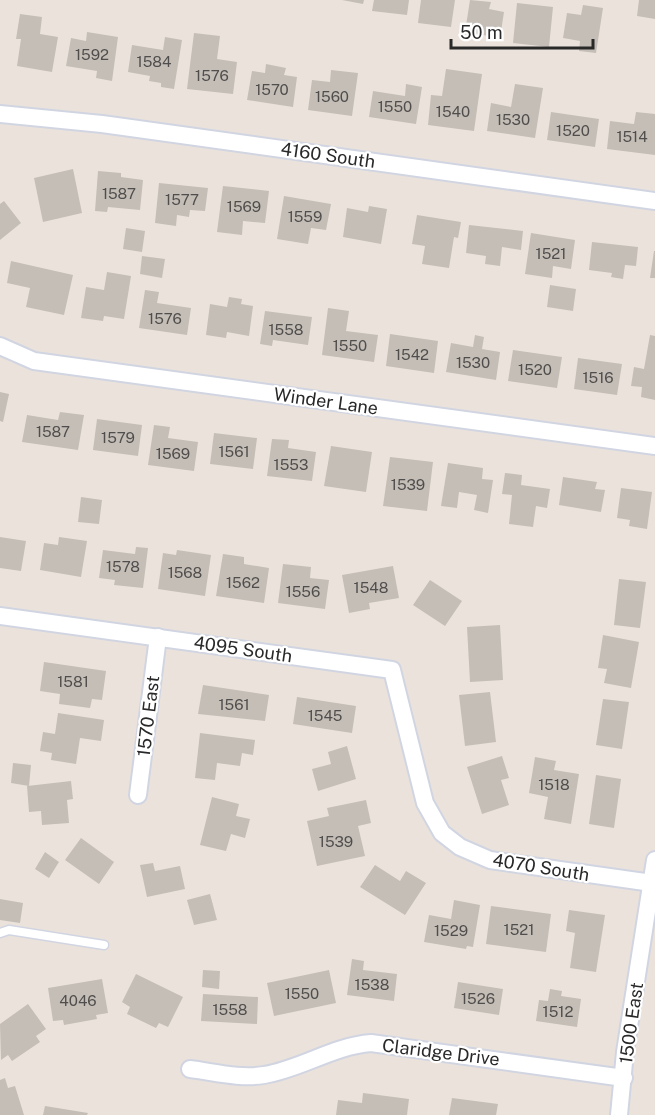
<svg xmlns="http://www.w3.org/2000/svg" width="655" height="1115" font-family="'Public Sans',sans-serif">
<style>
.building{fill:#c4beb7}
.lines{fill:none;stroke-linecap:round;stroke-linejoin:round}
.lane-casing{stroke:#d1d5e2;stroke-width:11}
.street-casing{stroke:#d1d5e2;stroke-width:20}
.lane{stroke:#fff;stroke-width:8}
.street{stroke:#fff;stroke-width:16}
.labels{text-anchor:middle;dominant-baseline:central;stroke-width:4.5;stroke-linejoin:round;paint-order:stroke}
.number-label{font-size:15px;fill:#504e4c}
.street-label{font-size:18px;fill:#292929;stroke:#fff}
</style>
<rect width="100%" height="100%" fill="#ebe3db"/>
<g class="building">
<path d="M342 0H364L363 4Z"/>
<path d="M374 0H409L407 15 372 11Z"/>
<path d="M421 0H455L451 27 418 23Z"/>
<path d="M470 0 491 2 489 9 504 12 500 38 465 32Z"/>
<path d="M639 0H655V19L637 16Z"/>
<path d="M517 3 553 7 549 47 513 43Z"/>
<path d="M583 5 603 8 596 53 579 51 580 41 563 38 567 13 581 15Z"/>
<path d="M20 14 42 17 40 34 58 37 52 72 17 66 21 39H16Z"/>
<path d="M87 32 118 37 112 81 96 78 97 71 66 66 71 38 86 41Z"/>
<path d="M194 33 220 36 217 59 237 62 233 94 187 89Z"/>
<path d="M165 37 182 40 174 89 161 87V83L149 81 150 76 128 72 132 45 163 50Z"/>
<path d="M266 64 286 68 284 75 297 77 293 107 247 100 252 71 265 73Z"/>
<path d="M446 69 482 74 474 131 428 125 431 95 442 96Z"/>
<path d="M331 70 358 73 352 116 308 110 312 80 330 82Z"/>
<path d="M406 84 422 87 416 124 369 117 373 91 405 96Z"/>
<path d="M515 84 543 88 535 138 487 131 491 103 511 107Z"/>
<path d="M551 112 599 119 595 147 547 140Z"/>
<path d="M636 112 655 114V155L607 149 610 121 634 124Z"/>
<path d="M73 169 82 213 43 222 34 178Z"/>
<path d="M98 171 121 173V177L143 180 140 210 108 207 107 212 95 211Z"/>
<path d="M159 183 208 188 205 211 190 210 189 217 177 215 176 226 155 223Z"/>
<path d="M223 186 269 191 265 223 243 221 242 235 217 232Z"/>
<path d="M284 196 331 204 326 230 311 228 308 244 277 239Z"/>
<path d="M4 201 21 223 0 240V204Z"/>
<path d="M369 206 387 209 381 244 343 237 347 208 368 212Z"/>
<path d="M417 215 461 222 458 238 454 237 449 268 422 264 425 246 412 244Z"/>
<path d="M469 225 523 231 521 250 502 247 500 266 485 264 486 256 466 253Z"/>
<path d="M126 228 145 231 142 252 123 249Z"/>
<path d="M531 233 575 240 571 269 553 266 552 278 525 274Z"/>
<path d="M592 242 638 247 636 266 625 265 623 279 611 277 612 273 589 270Z"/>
<path d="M654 251H655V278H650Z"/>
<path d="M142 256 165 259 162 278 140 274Z"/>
<path d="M11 261 73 275 64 315 26 307 30 288 7 283Z"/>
<path d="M107 272 131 276 124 319 104 316 103 321 81 318 86 287 104 290Z"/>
<path d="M550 285 576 289 573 311 547 307Z"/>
<path d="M145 290 159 292 157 303 191 308 187 335 139 328Z"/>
<path d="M229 297 242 299 241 304 253 306 249 336 227 332 226 338 206 335 210 304 227 307Z"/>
<path d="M328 308 349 311 346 331 378 335 374 362 322 355Z"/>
<path d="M265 311 312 317 308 345 273 340 272 346 260 344Z"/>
<path d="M390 334 438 341 434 373 386 366Z"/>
<path d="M475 335 484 337 482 349 500 352 496 380 446 372 451 343 473 347Z"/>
<path d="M650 335 655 336V400L641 397 642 387 631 386 634 367 644 369Z"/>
<path d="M513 350 562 357 557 388 508 381Z"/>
<path d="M578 358 622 364 617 395 574 389Z"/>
<path d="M0 392 9 394 3 422 0 421Z"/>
<path d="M60 412 84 415 78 450 22 442 27 415 58 420Z"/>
<path d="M97 419 142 425 138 456 93 450Z"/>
<path d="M154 425 170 427 168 438 198 442 194 471 148 465Z"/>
<path d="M214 433 257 438 253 469 210 464Z"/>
<path d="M272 439 289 440 288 448 316 452 312 481 267 476Z"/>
<path d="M331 446 372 452 366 492 324 486Z"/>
<path d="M390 457 433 462 427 511 383 506Z"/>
<path d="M448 463 483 468 482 479 493 480 488 513 474 510 477 495 459 492 457 508 441 506Z"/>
<path d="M505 473 522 475 521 485 550 489 547 508 536 506 533 527 509 524 512 495 502 494Z"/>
<path d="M563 477 597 482 595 489 605 490 601 512 559 505Z"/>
<path d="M621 488 652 492 647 529 629 526 630 520 617 518Z"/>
<path d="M81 497 102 500 99 524 78 522Z"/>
<path d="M0 537 26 541 21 571 0 568Z"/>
<path d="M59 537 87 541 81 577 40 570 44 543 58 545Z"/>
<path d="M136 547 148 548 143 588 114 585 115 580 99 578 103 550 135 554Z"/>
<path d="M177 550 211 555 205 596 158 589 163 553 176 555Z"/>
<path d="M223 554 244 557V564L269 568 264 603 216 596Z"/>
<path d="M283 564 311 567 310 578 329 580 325 609 278 603Z"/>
<path d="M393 566 399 598 369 603 370 609 349 613 342 575Z"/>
<path d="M619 579 646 582 640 628 614 625Z"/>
<path d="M430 580 462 601 445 626 413 605Z"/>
<path d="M500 625 503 680 470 682 467 627Z"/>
<path d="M603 635 639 642 631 688 604 683 607 669 598 668Z"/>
<path d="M44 662 106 671 102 700 92 699 90 708 59 704 60 694 40 691Z"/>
<path d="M203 685 269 695 265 721 198 714Z"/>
<path d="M490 692 496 742 465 746 459 695Z"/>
<path d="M297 697 356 706 352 733 293 724Z"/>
<path d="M603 699 629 702 622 749 596 745Z"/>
<path d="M58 713 104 720 101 741 80 738 76 764 51 760 52 753 40 751 43 732 55 734Z"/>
<path d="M200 733 255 740 253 755 242 753 240 766 217 763 215 780 195 778Z"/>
<path d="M347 746 356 779 318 791 312 769 331 764 328 752Z"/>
<path d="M502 756 509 778 501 780 509 805 482 814 467 767Z"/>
<path d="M535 757 556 761 554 770 579 774 571 824 544 819 548 797 529 793Z"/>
<path d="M13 763 31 765 29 786 11 783Z"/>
<path d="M596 775 621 779 614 828 589 824Z"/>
<path d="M71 781 73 799 67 800 69 823 42 825 41 811 29 812 27 786Z"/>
<path d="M212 797 239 804 236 816 250 819 245 838 231 834 226 851 200 845Z"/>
<path d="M366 800 371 823 358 826 365 856 317 866 307 821 329 816 327 808Z"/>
<path d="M81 838 114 862 99 884 65 860Z"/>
<path d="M45 852 59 862 49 878 35 869Z"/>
<path d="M153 863 155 871 180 866 185 889 147 897 140 865Z"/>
<path d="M375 865 400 881 406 871 426 883 405 915 360 887Z"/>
<path d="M210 894 217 920 194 925 187 900Z"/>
<path d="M0 899 23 903 20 923 0 920Z"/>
<path d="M454 900 480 905 473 947 467 946 466 949 424 942 429 915 451 919Z"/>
<path d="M491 906 551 914 546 952 486 944Z"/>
<path d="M569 910 605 915 596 972 570 968 575 933 566 931Z"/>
<path d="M352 959 364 961 363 970 397 974 394 1001 347 995Z"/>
<path d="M203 970 220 971 219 989 202 987Z"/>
<path d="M329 970 336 1003 274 1016 267 983Z"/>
<path d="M136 974 183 997 168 1027 159 1023 156 1028 127 1014 130 1007 122 1002Z"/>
<path d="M102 979 108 1013 96 1015 97 1019 64 1025 63 1020 53 1021 48 988Z"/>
<path d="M458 982 503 989 499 1015 454 1008Z"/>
<path d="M550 989 562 991 561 996 581 999 577 1027 536 1021 539 1000 548 1001Z"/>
<path d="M203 994 258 997 257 1024 201 1021Z"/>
<path d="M28 1004 46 1029 36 1036 40 1042 12 1061 8 1055 1 1060 0 1024Z"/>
<path d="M5 1078 8 1088 15 1086 24 1115H0V1080Z"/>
<path d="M363 1093 409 1099 407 1115H336L338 1100 362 1103Z"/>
<path d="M452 1098 498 1104 496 1115H449Z"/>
<path d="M45 1106 88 1113 87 1115H43Z"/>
</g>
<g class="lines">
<g class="lane-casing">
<path id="lane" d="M0 933 9 930 104 945"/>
</g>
<g class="street-casing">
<g id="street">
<path d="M0 114 102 124 655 201"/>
<path d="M0 346 34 361 655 446"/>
<path d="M0 616 392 670 425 803 442 833 460 847 490 860 652 883"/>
<path d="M138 795 158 637"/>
<path d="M190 1069C214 1072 240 1079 264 1075 301 1069 333 1046 371 1043L624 1078"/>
<path d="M619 1115 625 1052 655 860"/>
</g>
</g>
<use href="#lane" class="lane"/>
<use href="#street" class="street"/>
</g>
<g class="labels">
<g class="number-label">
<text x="92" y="54">1592</text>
<text x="154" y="61">1584</text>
<text x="212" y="75">1576</text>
<text x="272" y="89">1570</text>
<text x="332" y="96">1560</text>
<text x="395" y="106">1550</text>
<text x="453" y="111">1540</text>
<text x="513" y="119">1530</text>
<text x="573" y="130">1520</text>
<text x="632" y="136">1514</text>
<text x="119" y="193">1587</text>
<text x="182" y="199">1577</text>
<text x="244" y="206">1569</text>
<text x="305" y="216">1559</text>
<text x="551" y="253">1521</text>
<text x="165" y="318">1576</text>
<text x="286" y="329">1558</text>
<text x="350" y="345">1550</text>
<text x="412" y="354">1542</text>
<text x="473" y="362">1530</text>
<text x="535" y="369">1520</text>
<text x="598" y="377">1516</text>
<text x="53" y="431">1587</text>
<text x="118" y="437">1579</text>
<text x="234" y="451">1561</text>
<text x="173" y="453">1569</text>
<text x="291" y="464">1553</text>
<text x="408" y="484">1539</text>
<text x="123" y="566">1578</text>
<text x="185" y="572">1568</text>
<text x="243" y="582">1562</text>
<text x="371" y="587">1548</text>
<text x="303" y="591">1556</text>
<text x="73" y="681">1581</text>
<text x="234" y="704">1561</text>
<text x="325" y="715">1545</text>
<text x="554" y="784">1518</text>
<text x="336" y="841">1539</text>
<text x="519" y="929">1521</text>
<text x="451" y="930">1529</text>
<text x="372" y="984">1538</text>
<text x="302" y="993">1550</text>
<text x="478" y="998">1526</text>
<text x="78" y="1000">4046</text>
<text x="230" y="1009">1558</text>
<text x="558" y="1011">1512</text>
</g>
<g class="street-label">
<text transform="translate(328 155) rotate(8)">4160 South</text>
<text transform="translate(326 401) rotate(8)">Winder Lane</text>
<text transform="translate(243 649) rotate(8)">4095 South</text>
<text transform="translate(148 716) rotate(-83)">1570 East</text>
<text transform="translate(541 867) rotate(9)">4070 South</text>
<text transform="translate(631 1023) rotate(-82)">1500 East</text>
<text transform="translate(441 1052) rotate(7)">Claridge Drive</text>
</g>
</g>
<path d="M451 39v9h142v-9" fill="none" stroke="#292929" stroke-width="3"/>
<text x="460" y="39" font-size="18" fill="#292929" stroke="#ffffff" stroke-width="4.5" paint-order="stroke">50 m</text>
</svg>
